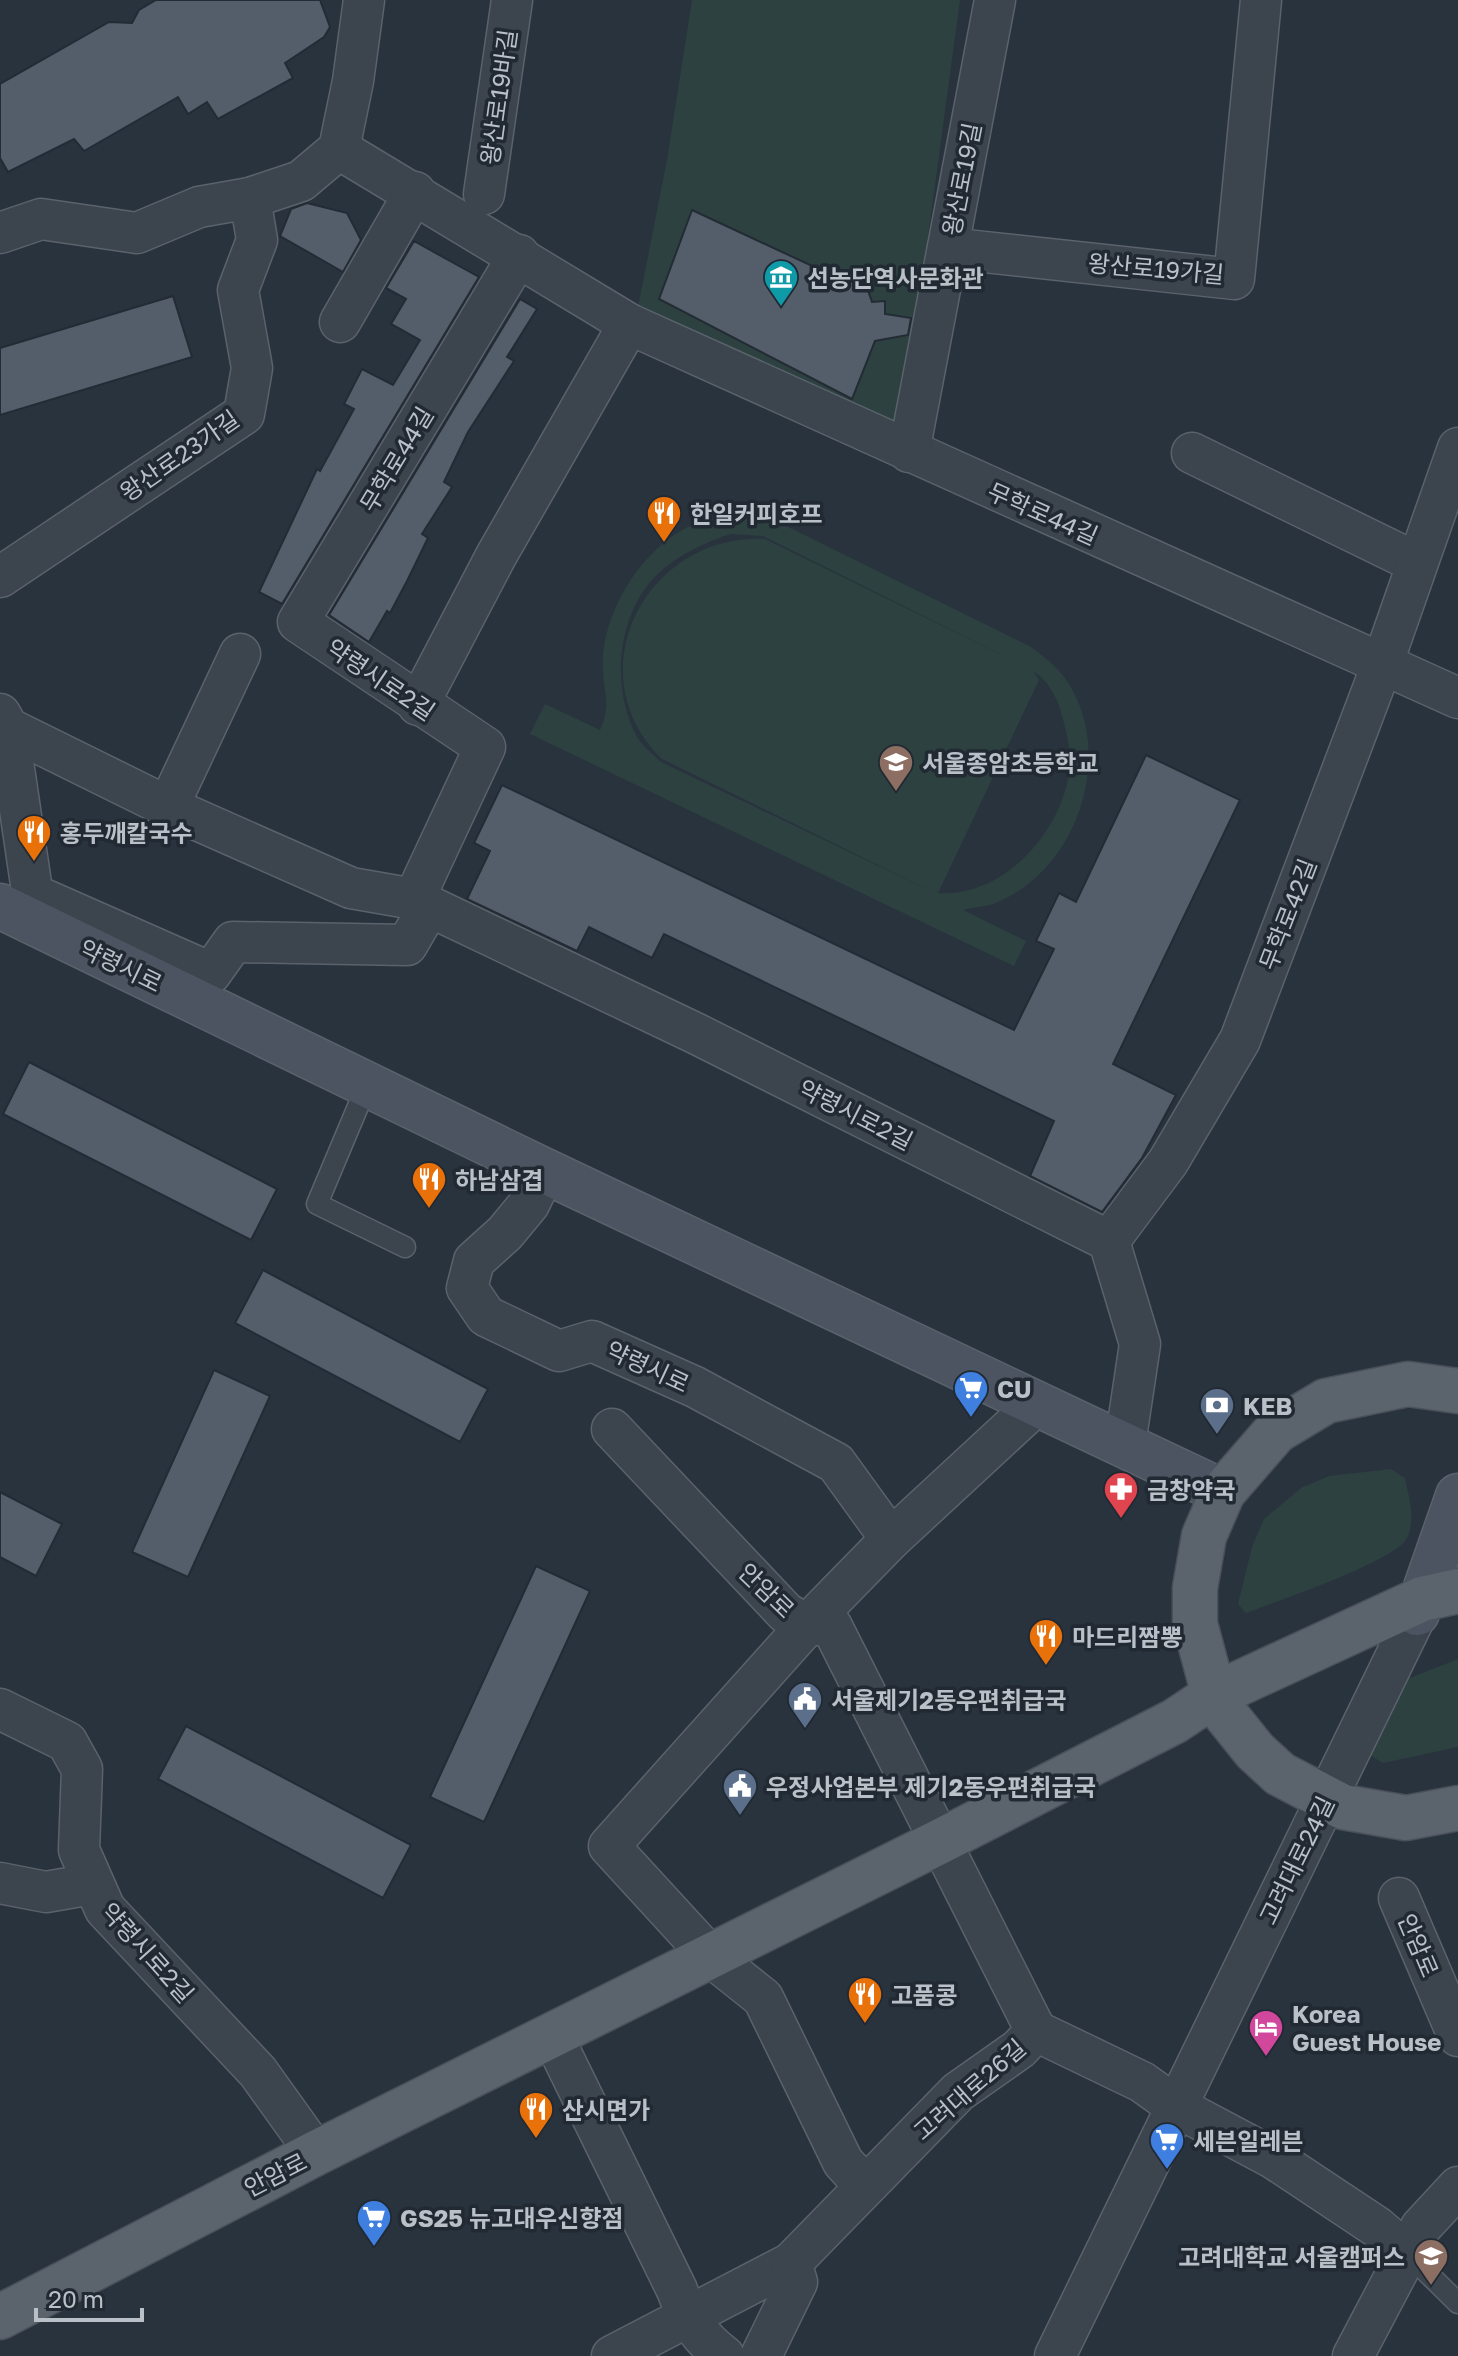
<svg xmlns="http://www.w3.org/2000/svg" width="1458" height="2356" font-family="'Golos Text','Noto Sans KR',sans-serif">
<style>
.green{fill:#2d4140;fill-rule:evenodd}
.building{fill:#545e6b;stroke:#232b35;stroke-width:2}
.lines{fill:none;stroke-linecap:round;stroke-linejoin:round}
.service-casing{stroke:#5a626b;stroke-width:23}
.minor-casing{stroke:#5a626b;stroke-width:43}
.secondary-casing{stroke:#5a626b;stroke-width:47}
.primary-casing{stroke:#49505a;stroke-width:47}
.service{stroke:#3c444e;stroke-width:20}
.minor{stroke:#3c444e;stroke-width:40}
.secondary{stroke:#4b5460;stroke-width:44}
.primary{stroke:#5b646d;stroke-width:44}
.labels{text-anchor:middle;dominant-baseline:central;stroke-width:7;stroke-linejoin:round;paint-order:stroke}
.street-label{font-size:24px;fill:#b9c0c8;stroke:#212933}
.poi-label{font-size:24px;font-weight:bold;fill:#b9c0c8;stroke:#212933;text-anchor:start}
</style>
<rect width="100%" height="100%" fill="#29333d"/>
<g class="green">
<path d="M692 0H960L919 304 895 430 637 312 667 160Z"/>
<path d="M746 514 770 518 1031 647C1048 660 1063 671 1073 691 1113 766 1073 874 993 904 984 907 972 907 963 910L1026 941 1014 966 530 734 545 704 600 730C613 703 601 687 603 658 606 605 646 543 697 523 712 517 731 517 746 514ZM730 534 763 536 1020 664 765 539C646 533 574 674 662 759L935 893 661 762C653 754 641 745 636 735 613 690 616 627 647 586 668 559 699 545 730 534ZM1034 672C1046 678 1058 699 1061 712 1067 733 1073 757 1068 779 1057 836 1001 898 938 893L1039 680Z"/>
<path d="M1391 1469 1405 1478C1409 1497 1416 1520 1407 1538 1396 1561 1275 1602 1246 1613L1238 1604 1252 1547 1264 1519 1301 1488 1329 1476Z"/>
<path d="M1458 1659V1747L1383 1763 1363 1751 1397 1683Z"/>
</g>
<g class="building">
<path d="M156 0H320L330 27 324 37 285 63 293 78 218 119 207 102 188 114 178 97 84 151 74 139 8 172 0 158V84L109 22 132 23 139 10Z"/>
<path d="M307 203 347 213 361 240 343 272 280 236 291 209Z"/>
<path d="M692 210 825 272 839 267 842 282 862 273 872 302 885 301V314L911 318 908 335 875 341 852 399 659 299Z"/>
<path d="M414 241 479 277 282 604 259 592 317 469 320 471 354 409 344 404 362 369 393 385 420 340 391 324 406 299 386 288Z"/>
<path d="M173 296 192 357 0 415V348Z"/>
<path d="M520 299 537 309 507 357 514 361 468 432 444 482 452 487 422 534 428 538 407 581 390 613 387 611 369 642 329 615Z"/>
<path d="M1146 755 1240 800 1113 1064 1176 1095 1142 1158 1102 1212 1030 1176 1054 1121 664 934 652 958 589 927 577 951 467 899 490 851 474 843 502 785 1014 1030 1054 949 1036 941 1059 893 1076 902Z"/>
<path d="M29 1062 277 1189 251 1240 3 1114Z"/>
<path d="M263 1270 488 1389 460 1442 235 1323Z"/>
<path d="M214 1370 270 1396 188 1577 132 1552Z"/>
<path d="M0 1492 62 1524 36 1576 0 1557Z"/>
<path d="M536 1566 590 1591 484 1822 430 1797Z"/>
<path d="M186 1726 411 1845 383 1898 158 1779Z"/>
</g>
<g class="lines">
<g class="service-casing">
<g id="service">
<path d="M367 1085 317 1204 405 1247"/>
<path d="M1406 2252 1458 2303"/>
</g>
</g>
<g class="minor-casing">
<g id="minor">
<path d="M339 149 629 324 1458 698"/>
<path d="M484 194 512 0"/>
<path d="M0 233 41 219 137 233 199 207 250 198"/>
<path d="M948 248 1234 279 1261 0"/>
<path d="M340 322 415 192"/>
<path d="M909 452 995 0"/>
<path d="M1192 453 1417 563"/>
<path d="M0 577 244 414 252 368 238 290 257 240 250 198 301 181 339 149 353 81 364 0"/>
<path d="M418 705 496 556 629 324"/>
<path d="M0 714 8 728 168 807 351 888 414 899 697 1034 1109 1241 1140 1344 1125 1444"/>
<path d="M8 728 36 918"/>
<path d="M168 807 240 654"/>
<path d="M32 894 211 973 233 942 407 945 429 907"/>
<path d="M414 899 485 747 298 622 519 255"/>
<path d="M545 1171 529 1204 505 1233 474 1261 467 1288 486 1316 559 1351 592 1341 695 1387 836 1463 891 1539"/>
<path d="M1109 1241 1168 1162 1240 1040 1382 665 1458 448"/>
<path d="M612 1429 786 1613 807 1625H831L1036 2031"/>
<path d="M0 1709 67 1742 82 1769 79 1850 105 1909 258 2072 316 2153"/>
<path d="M0 1883 46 1892 92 1884"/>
<path d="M1399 1898 1458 2036"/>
<path d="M552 2035 677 2290C687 2318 700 2338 724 2356"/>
<path d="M864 2185 843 2162 763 1998 709 1955 609 1846 807 1625 891 1539 1038 1403"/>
<path d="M612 2356 791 2263"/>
<path d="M761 2356 797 2282 791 2263 958 2092 1019 2049 1036 2031 1142 2082 1177 2107 1273 2158 1377 2227 1406 2252"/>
<path d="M1055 2356 1417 1613"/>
<path d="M1353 2356 1421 2227 1458 2187"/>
</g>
</g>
<g class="secondary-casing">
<g id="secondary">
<path d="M0 906 545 1171 1223 1492"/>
<path d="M1417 1613 1458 1496"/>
</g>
</g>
<g class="primary-casing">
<g id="primary">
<path d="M1214 1695 1195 1624V1588L1204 1536 1223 1492 1276 1431 1326 1401 1408 1384 1458 1391"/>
<path d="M1222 1710 1255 1751 1280 1774 1343 1807 1406 1818 1458 1808"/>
<path d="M0 2317 316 2153 939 1842 1175 1721 1214 1695 1422 1599 1458 1591"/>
</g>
</g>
<use href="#service" class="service"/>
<use href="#minor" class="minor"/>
<use href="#secondary" class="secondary"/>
<use href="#primary" class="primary"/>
</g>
<defs>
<g id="museum-pin" transform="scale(1.8)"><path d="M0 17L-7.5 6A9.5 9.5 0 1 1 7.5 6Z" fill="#0f9aa8" stroke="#212933"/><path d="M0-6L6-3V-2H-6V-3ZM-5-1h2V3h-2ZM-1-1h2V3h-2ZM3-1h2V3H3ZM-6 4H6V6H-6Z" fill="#fff"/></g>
<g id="restaurant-pin" transform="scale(1.8)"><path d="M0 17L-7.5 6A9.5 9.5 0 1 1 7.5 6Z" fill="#e8710a" stroke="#212933"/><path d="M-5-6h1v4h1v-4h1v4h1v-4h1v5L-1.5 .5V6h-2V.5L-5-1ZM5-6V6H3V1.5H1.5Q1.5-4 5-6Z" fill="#fff"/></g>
<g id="school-pin" transform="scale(1.8)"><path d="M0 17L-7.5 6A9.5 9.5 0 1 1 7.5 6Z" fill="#8d6e63" stroke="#212933"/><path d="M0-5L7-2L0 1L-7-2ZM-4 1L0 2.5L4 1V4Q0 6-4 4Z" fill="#fff"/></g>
<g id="supermarket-pin" transform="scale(1.8)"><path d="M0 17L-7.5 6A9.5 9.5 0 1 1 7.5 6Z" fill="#3f7fe0" stroke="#212933"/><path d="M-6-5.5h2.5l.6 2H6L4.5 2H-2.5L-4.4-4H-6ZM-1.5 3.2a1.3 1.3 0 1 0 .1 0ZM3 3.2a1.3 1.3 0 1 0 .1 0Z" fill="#fff"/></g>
<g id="bank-pin" transform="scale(1.8)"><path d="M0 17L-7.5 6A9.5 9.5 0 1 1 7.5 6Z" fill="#5c6f8a" stroke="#212933"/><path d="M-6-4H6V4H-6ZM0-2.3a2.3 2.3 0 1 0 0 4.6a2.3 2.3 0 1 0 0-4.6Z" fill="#fff"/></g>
<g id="pharmacy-pin" transform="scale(1.8)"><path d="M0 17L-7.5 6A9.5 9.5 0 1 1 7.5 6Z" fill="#e0444e" stroke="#212933"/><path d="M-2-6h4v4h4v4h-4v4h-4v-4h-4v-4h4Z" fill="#fff"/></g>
<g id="civic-pin" transform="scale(1.8)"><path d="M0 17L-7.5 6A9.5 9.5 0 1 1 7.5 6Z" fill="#5c6f8a" stroke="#212933"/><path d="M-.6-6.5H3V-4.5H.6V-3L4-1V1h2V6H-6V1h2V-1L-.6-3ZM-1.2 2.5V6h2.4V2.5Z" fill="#fff"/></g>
<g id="hotel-pin" transform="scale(1.8)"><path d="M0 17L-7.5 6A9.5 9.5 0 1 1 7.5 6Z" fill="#d1479c" stroke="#212933"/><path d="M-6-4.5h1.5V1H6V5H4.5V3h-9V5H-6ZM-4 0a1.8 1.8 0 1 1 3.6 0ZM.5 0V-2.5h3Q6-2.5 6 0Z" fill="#fff"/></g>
<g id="university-pin" transform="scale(1.8)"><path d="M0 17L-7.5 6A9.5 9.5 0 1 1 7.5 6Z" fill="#8d6e63" stroke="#212933"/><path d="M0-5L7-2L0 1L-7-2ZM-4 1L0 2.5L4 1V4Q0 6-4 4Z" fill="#fff"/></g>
</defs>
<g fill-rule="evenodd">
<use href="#museum-pin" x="781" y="277"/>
<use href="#restaurant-pin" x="664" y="513"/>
<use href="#school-pin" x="896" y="762"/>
<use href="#restaurant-pin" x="34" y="832"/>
<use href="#restaurant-pin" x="429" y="1179"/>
<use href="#supermarket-pin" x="971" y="1388"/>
<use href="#bank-pin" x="1217" y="1405"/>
<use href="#pharmacy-pin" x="1121" y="1489"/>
<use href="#restaurant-pin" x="1046" y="1636"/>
<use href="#civic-pin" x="805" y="1699"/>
<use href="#civic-pin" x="740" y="1786"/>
<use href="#restaurant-pin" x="865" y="1994"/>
<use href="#hotel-pin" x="1266" y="2027"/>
<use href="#restaurant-pin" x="536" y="2109"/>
<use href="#supermarket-pin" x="1167" y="2140"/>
<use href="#supermarket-pin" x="374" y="2217"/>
<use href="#university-pin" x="1431" y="2256"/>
</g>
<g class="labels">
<g class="street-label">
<text transform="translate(498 97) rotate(-82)">왕산로19바길</text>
<text transform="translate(961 179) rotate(-79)">왕산로19길</text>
<text transform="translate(1156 268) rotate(5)">왕산로19가길</text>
<text transform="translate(179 455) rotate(-35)">왕산로23가길</text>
<text transform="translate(396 459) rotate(-59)">무학로44길</text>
<text transform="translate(1043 513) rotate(24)">무학로44길</text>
<text transform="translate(381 679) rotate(34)">약령시로2길</text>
<text transform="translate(1287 914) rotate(-69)">무학로42길</text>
<text transform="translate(121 965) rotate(26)">약령시로</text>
<text transform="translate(856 1114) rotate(27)">약령시로2길</text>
<text transform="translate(648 1366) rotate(25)">약령시로</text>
<text transform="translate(767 1590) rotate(44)">안암로</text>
<text transform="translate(1296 1860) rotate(-64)">고려대로24길</text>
<text transform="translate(1419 1945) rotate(67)">안암로</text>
<text transform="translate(148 1952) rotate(48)">약령시로2길</text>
<text transform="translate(969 2089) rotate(-41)">고려대로26길</text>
<text transform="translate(275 2174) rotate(-27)">안암로</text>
</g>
<g class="poi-label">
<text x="807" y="277">선농단역사문화관</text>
<text x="690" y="513">한일커피호프</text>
<text x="922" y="762">서울종암초등학교</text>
<text x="60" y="832">홍두깨칼국수</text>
<text x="455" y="1179">하남삼겹</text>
<text x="997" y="1388">CU</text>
<text x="1243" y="1405">KEB</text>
<text x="1147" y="1489">금창약국</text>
<text x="1072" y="1636">마드리짬뽕</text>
<text x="831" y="1699">서울제기2동우편취급국</text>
<text x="766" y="1786">우정사업본부 제기2동우편취급국</text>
<text x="891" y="1994">고품콩</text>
<text x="1292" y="2013">Korea<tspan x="1292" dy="28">Guest House</tspan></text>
<text x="562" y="2109">산시면가</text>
<text x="1193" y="2140">세븐일레븐</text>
<text x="400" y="2217">GS25 뉴고대우신향점</text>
<text x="1405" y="2256" text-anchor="end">고려대학교 서울캠퍼스</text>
</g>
</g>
<path d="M36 2308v12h106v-12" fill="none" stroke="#b9c0c8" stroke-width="4"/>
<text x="48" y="2308" font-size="24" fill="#b9c0c8" stroke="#212933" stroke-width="6" paint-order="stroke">20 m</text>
</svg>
